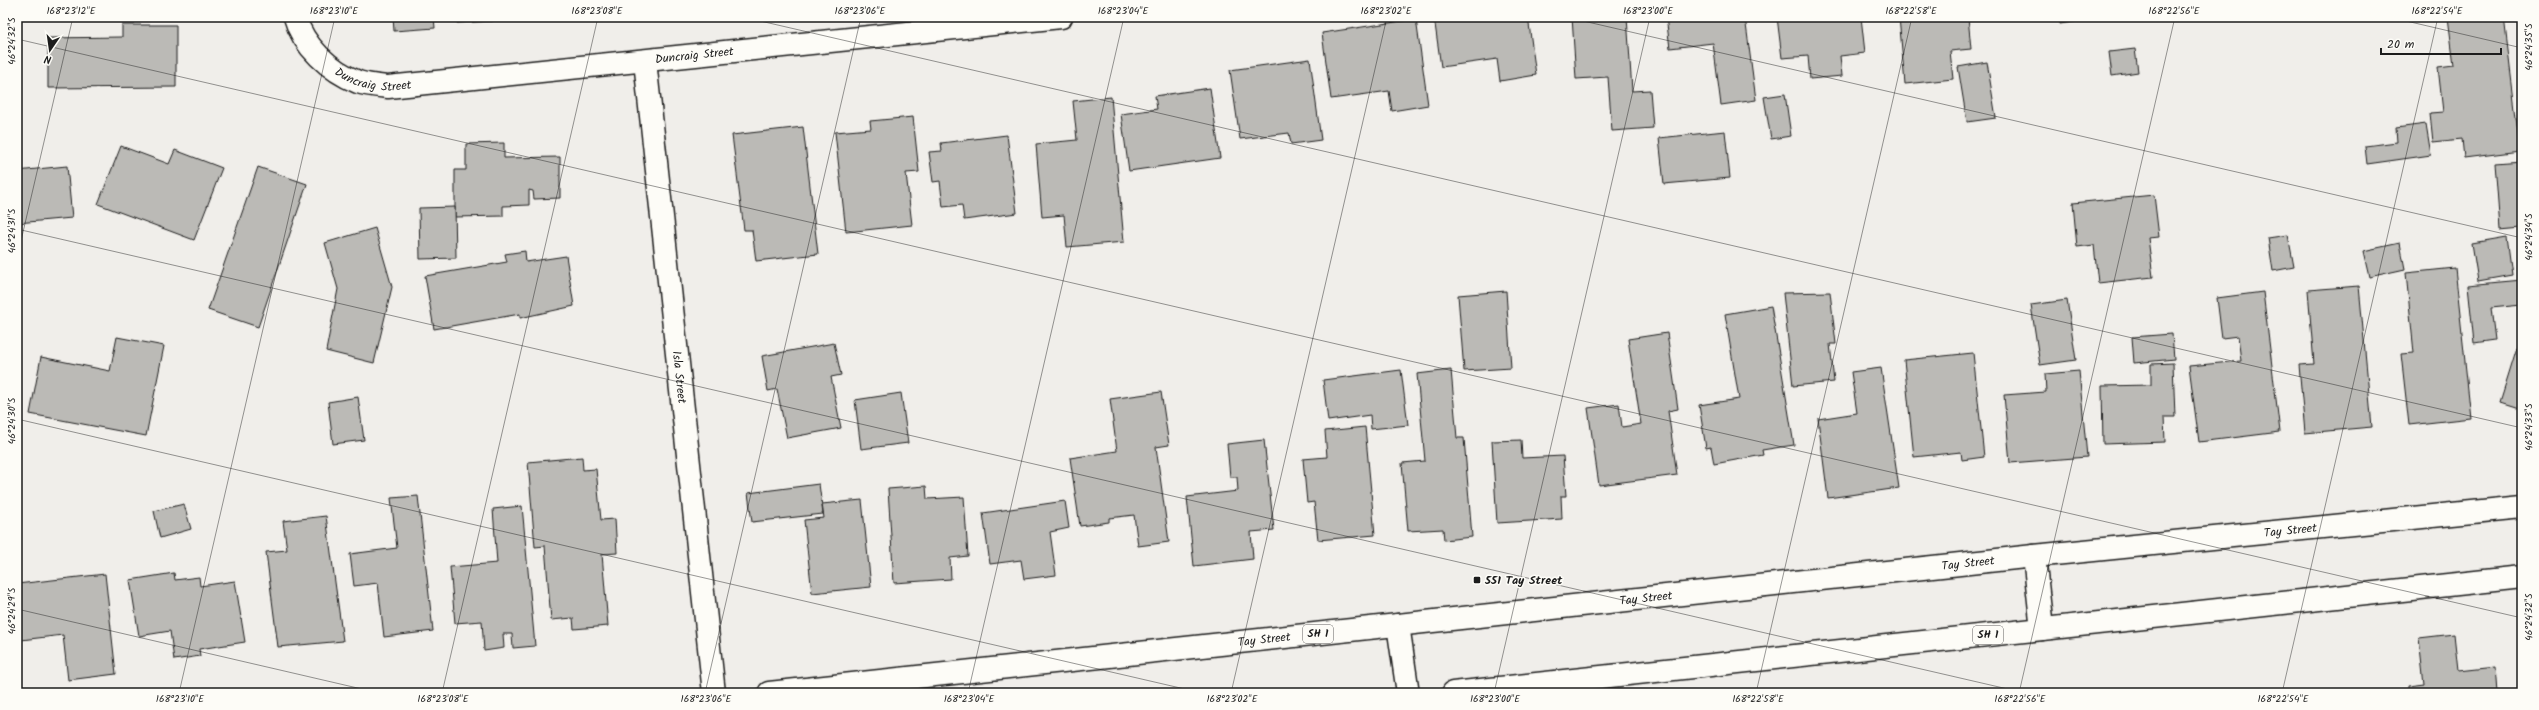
<svg xmlns="http://www.w3.org/2000/svg" width="2539" height="710" font-family="Kalam,sans-serif">
<style>
.building{fill:#bbbab6;stroke:#1c1c1c}
.lines{fill:none;stroke-linecap:round;stroke-linejoin:round}
.street-casing{stroke:#1c1c1c;stroke-width:25}
.highway-casing{stroke:#1c1c1c;stroke-width:25}
.street{stroke:#fdfcf7;stroke-width:22}
.highway{stroke:#fdfcf7;stroke-width:22}
.ticks{fill:none;stroke:#1c1c1c;stroke-width:1;stroke-opacity:0.45}
.poi-dot{fill:#1c1c1c;stroke:#fdfcf7;stroke-width:1.5}
.labels{text-anchor:middle;dominant-baseline:central;stroke-width:3;stroke-linejoin:round;paint-order:stroke}
.shield{fill:#fdfcf7;stroke:#605f5e;stroke-width:1}
.shield-label{font-size:11px;font-weight:bold;fill:#1c1c1c}
.street-label{font-size:12px;fill:#1c1c1c;stroke:#fdfcf7}
.poi-label{font-size:12px;font-weight:bold;fill:#1c1c1c;stroke:#fdfcf7;text-anchor:start}
.neatline{fill:none;stroke:#1c1c1c;stroke-width:1.5}
.ticks-label{font-size:10px;text-anchor:middle;fill:#1c1c1c}
</style>
<rect width="100%" height="100%" fill="#f0eeea"/>
<filter id="ink" filterUnits="userSpaceOnUse"><feTurbulence type="fractalNoise" baseFrequency=".025" numOctaves="2"/><feDisplacementMap in="SourceGraphic" scale="8" xChannelSelector="R" yChannelSelector="G"/><feConvolveMatrix kernelMatrix="1 2 1 2 8 2 1 2 1" color-interpolation-filters="sRGB"/></filter>
<g filter="url(#ink)">
<g class="building">
<path d="M393,17H434L435,28L394,31Z"/>
<path d="M456,17H492L493,21L457,23Z"/>
<path d="M1434,17H1528L1536,75L1500,81L1497,59L1441,67Z"/>
<path d="M1572,17H1627L1632,91L1650,90L1653,128L1612,131L1608,77L1576,79Z"/>
<path d="M1666,17H1745L1756,100L1721,105L1713,43L1670,48Z"/>
<path d="M1777,17H1861L1865,53L1840,56L1842,76L1810,79L1808,56L1782,58Z"/>
<path d="M1899,17H1968L1971,49L1950,51L1953,79L1905,84Z"/>
<path d="M2059,17H2103L2060,24Z"/>
<path d="M2448,17H2504L2520,151L2464,158L2462,139L2433,142L2430,113L2443,112L2438,67L2454,65Z"/>
<path d="M1416,19L1428,105L1392,111L1389,91L1331,99L1322,33Z"/>
<path d="M122,25H176V87L48,88V38L122,37Z"/>
<path d="M2135,49L2138,72L2112,76L2109,52Z"/>
<path d="M1310,59L1321,140L1291,144L1289,133L1240,139L1230,70Z"/>
<path d="M1987,62L1996,118L1967,122L1958,67Z"/>
<path d="M1210,88L1220,158L1129,171L1121,114L1157,109L1155,96Z"/>
<path d="M1785,94L1791,136L1771,139L1764,97Z"/>
<path d="M1111,97L1124,242L1067,247L1064,215L1042,217L1036,144L1077,140L1073,101Z"/>
<path d="M913,117L919,172L906,173L912,225L846,232L835,132L871,129L870,121Z"/>
<path d="M2426,124L2431,155L2367,164L2365,146L2397,142L2396,128Z"/>
<path d="M803,127L818,254L756,261L752,230H744L732,135Z"/>
<path d="M1725,131L1730,178L1664,184L1659,138Z"/>
<path d="M1007,135L1017,213L964,220L962,205L943,207L940,181L933,182L929,152L942,151L941,143Z"/>
<path d="M504,143V158L560,157V198L534,199L533,191L529,190V205L503,206V216L455,217V170H466V144Z"/>
<path d="M121,146L169,164L175,150L222,168L194,240L98,204Z"/>
<path d="M2522,161V228L2500,230L2495,163Z"/>
<path d="M67,166L72,218L17,223V171Z"/>
<path d="M258,167L307,184L258,327L208,310Z"/>
<path d="M2154,195L2159,237L2148,238L2153,277L2098,283L2094,245L2077,247L2073,203Z"/>
<path d="M455,207L456,258L420,259L419,208Z"/>
<path d="M375,228L392,287L374,363L326,351L338,289L325,243Z"/>
<path d="M2288,235L2294,267L2273,271L2268,238Z"/>
<path d="M2507,237L2512,275L2478,281L2472,243Z"/>
<path d="M2400,243L2405,269L2369,277L2363,251Z"/>
<path d="M525,251L526,262L566,256L574,306L520,318V314L434,329L425,276L507,262L505,254Z"/>
<path d="M2455,268L2471,418L2409,425L2401,354L2414,353L2406,273Z"/>
<path d="M2522,280V305L2491,308L2495,340L2474,343L2468,285Z"/>
<path d="M2359,286L2372,427L2305,433L2299,365L2314,364L2308,290Z"/>
<path d="M1506,291L1511,368L1464,371L1458,295Z"/>
<path d="M1830,292L1836,344H1830L1834,382L1793,386L1783,293Z"/>
<path d="M2263,292L2280,432L2199,442L2189,366L2241,361L2238,336L2222,338L2217,298Z"/>
<path d="M2067,300L2076,360L2040,365L2031,305Z"/>
<path d="M1771,306L1794,445L1762,450L1763,455L1714,464L1711,447L1706,448L1699,405L1739,399L1725,314Z"/>
<path d="M1667,333L1678,409L1668,411L1677,475L1599,485L1588,408L1619,404L1622,427L1641,424L1628,339Z"/>
<path d="M2172,334L2174,359L2134,363L2132,337Z"/>
<path d="M117,337L164,346L146,436L30,414L41,357L110,371Z"/>
<path d="M834,343L841,375L831,377L841,428L787,438L777,389L768,391L762,356Z"/>
<path d="M2518,344L2522,346V409L2500,402Z"/>
<path d="M1973,353L1984,457L1962,460L1961,452L1914,457L1904,360Z"/>
<path d="M2173,363L2175,417H2164L2165,442L2103,444L2102,386L2151,385V364Z"/>
<path d="M1881,368L1899,488L1828,498L1818,419L1857,413L1851,372Z"/>
<path d="M1401,370L1408,425L1371,429L1370,415L1328,421L1323,380Z"/>
<path d="M1451,370L1457,438H1464L1472,537L1444,540L1443,529L1408,531L1402,463L1425,461L1417,374Z"/>
<path d="M2079,371L2087,457L2010,463L2004,395L2046,392L2045,374Z"/>
<path d="M1161,392L1169,445L1156,447L1169,542L1138,546L1134,515L1109,518V522L1080,526L1070,458L1117,451L1110,399Z"/>
<path d="M901,393L908,443L861,449L855,400Z"/>
<path d="M358,397L364,440L333,444L328,402Z"/>
<path d="M1365,427L1375,535L1318,540L1314,502L1307,503L1303,459L1327,457L1325,431Z"/>
<path d="M1264,440L1274,530L1251,532L1253,559L1194,566L1187,497L1238,491L1237,477H1230L1227,444Z"/>
<path d="M1521,440L1522,458L1563,456L1566,496H1561L1562,519L1497,523L1492,441Z"/>
<path d="M582,457L583,470L596,469L601,520L615,519L617,553L602,554L608,626L574,629L573,618L551,620L545,546L535,547L528,462Z"/>
<path d="M819,484L823,514L752,522L748,493Z"/>
<path d="M926,486L927,499L964,497L968,556L950,558L951,579L894,583L888,489Z"/>
<path d="M418,496L433,631L384,637L378,583L354,586L350,554L397,548L391,498Z"/>
<path d="M862,500L871,587L812,593L804,520L824,518L822,504Z"/>
<path d="M1065,501L1069,528L1050,532L1056,575L1024,579L1021,560L990,564L983,513Z"/>
<path d="M184,504L191,529L160,538L154,511Z"/>
<path d="M522,506L535,646L513,648L512,634H503L504,648L484,651L482,621L455,623L450,567L497,563L493,509Z"/>
<path d="M326,516L343,641L278,647L266,552L287,550L283,521Z"/>
<path d="M174,573L175,580L199,577L200,586L235,581L245,642L199,649L200,656L174,660L170,631L139,636L130,580Z"/>
<path d="M105,574L116,674L68,680L63,635L21,640L17,584Z"/>
<path d="M2454,634L2458,671L2495,667L2497,693H2408V686L2424,684L2419,638Z"/>
</g>
<g class="lines">
<defs>
<g id="street">
<path id="s1" d="M295,17C303,46 330,71 358,82C367,85 379,86 388,87L1061,17"/>
<path id="s2" d="M645,61L714,693"/>
</g>
<g id="highway">
<path d="M2034,556L2042,629"/>
<path d="M1398,625L1408,693"/>
<path id="s3" d="M769,693L2034,556L2522,507"/>
<path d="M1453,693L2522,577"/>
</g>
</defs>
<use href="#street" class="street-casing"/>
<use href="#highway" class="highway-casing"/>
<use href="#street" class="street"/>
<use href="#highway" class="highway"/>
</g>
</g>
<path class="ticks" d="M743,17L2522,428M1566,17L2522,238M2389,17L2522,48M17,39L2522,618M17,229L2025,693M17,258L73,17M17,419L1202,693M17,609L379,693M179,693L335,17M442,693L598,17M705,693L861,17M968,693L1124,17M1231,693L1387,17M1494,693L1650,17M1756,693L1912,17M2019,693L2175,17M2282,693L2438,17"/>
<rect class="poi-dot" x="1473" y="576" width="8" height="8" rx="2"/>
<g class="labels">
<g class="shield">
<rect x="1303" y="625" width="30" height="18" rx="3"/>
<rect x="1973" y="626" width="30" height="18" rx="3"/>
</g>
<g class="shield-label">
<text x="1318" y="634">SH 1</text>
<text x="1988" y="635">SH 1</text>
</g>
<g class="street-label">
<text stroke="none"><textPath href="#s1" startOffset="432">Duncraig Street</textPath></text>
<text stroke="none"><textPath href="#s1" startOffset="108">Duncraig Street</textPath></text>
<text stroke="none"><textPath href="#s2" startOffset="318">Isla Street</textPath></text>
<text stroke="none"><textPath href="#s3" startOffset="1530">Tay Street</textPath></text>
<text stroke="none"><textPath href="#s3" startOffset="1206">Tay Street</textPath></text>
<text stroke="none"><textPath href="#s3" startOffset="882">Tay Street</textPath></text>
<text stroke="none"><textPath href="#s3" startOffset="498">Tay Street</textPath></text>
</g>
<g class="poi-label">
<text x="1485" y="580">551 Tay Street</text>
</g>
</g>
<rect width="2539" height="710" fill="none" stroke="#fdfcf7" stroke-width="44"/>
<g transform="translate(50 50) rotate(193)" stroke="#fdfcf7" stroke-width="3" paint-order="stroke">
<path d="M0-3L7 15L0 10L-7 15Z" fill="#1c1c1c"/>
<text y="-6" font-size="11" font-weight="bold" text-anchor="middle" fill="#1c1c1c">N</text>
</g>
<path d="M2381 48v6h120v-6" fill="none" stroke="#1c1c1c" stroke-width="2"/>
<text x="2387" y="48" font-size="12" fill="#1c1c1c" stroke="#fdfcf7" stroke-width="3" paint-order="stroke">20 m</text>
<rect x="22" y="22" width="2495" height="666" class="neatline"/>
<g class="ticks-label">
<text x="71" y="14">168°23'12"E</text>
<text x="334" y="14">168°23'10"E</text>
<text x="597" y="14">168°23'08"E</text>
<text x="860" y="14">168°23'06"E</text>
<text x="1123" y="14">168°23'04"E</text>
<text x="1386" y="14">168°23'02"E</text>
<text x="1648" y="14">168°23'00"E</text>
<text x="1911" y="14">168°22'58"E</text>
<text x="2174" y="14">168°22'56"E</text>
<text x="2437" y="14">168°22'54"E</text>
<text transform="translate(11 41) rotate(-90)" y="4">46°24'32"S</text>
<text transform="translate(2528 47) rotate(-90)" y="4">46°24'35"S</text>
<text transform="translate(11 231) rotate(-90)" y="4">46°24'31"S</text>
<text transform="translate(2528 237) rotate(-90)" y="4">46°24'34"S</text>
<text transform="translate(11 421) rotate(-90)" y="4">46°24'30"S</text>
<text transform="translate(2528 427) rotate(-90)" y="4">46°24'33"S</text>
<text transform="translate(11 611) rotate(-90)" y="4">46°24'29"S</text>
<text transform="translate(2528 617) rotate(-90)" y="4">46°24'32"S</text>
<text x="180" y="702">168°23'10"E</text>
<text x="443" y="702">168°23'08"E</text>
<text x="706" y="702">168°23'06"E</text>
<text x="969" y="702">168°23'04"E</text>
<text x="1232" y="702">168°23'02"E</text>
<text x="1495" y="702">168°23'00"E</text>
<text x="1758" y="702">168°22'58"E</text>
<text x="2020" y="702">168°22'56"E</text>
<text x="2283" y="702">168°22'54"E</text>
</g>
</svg>
